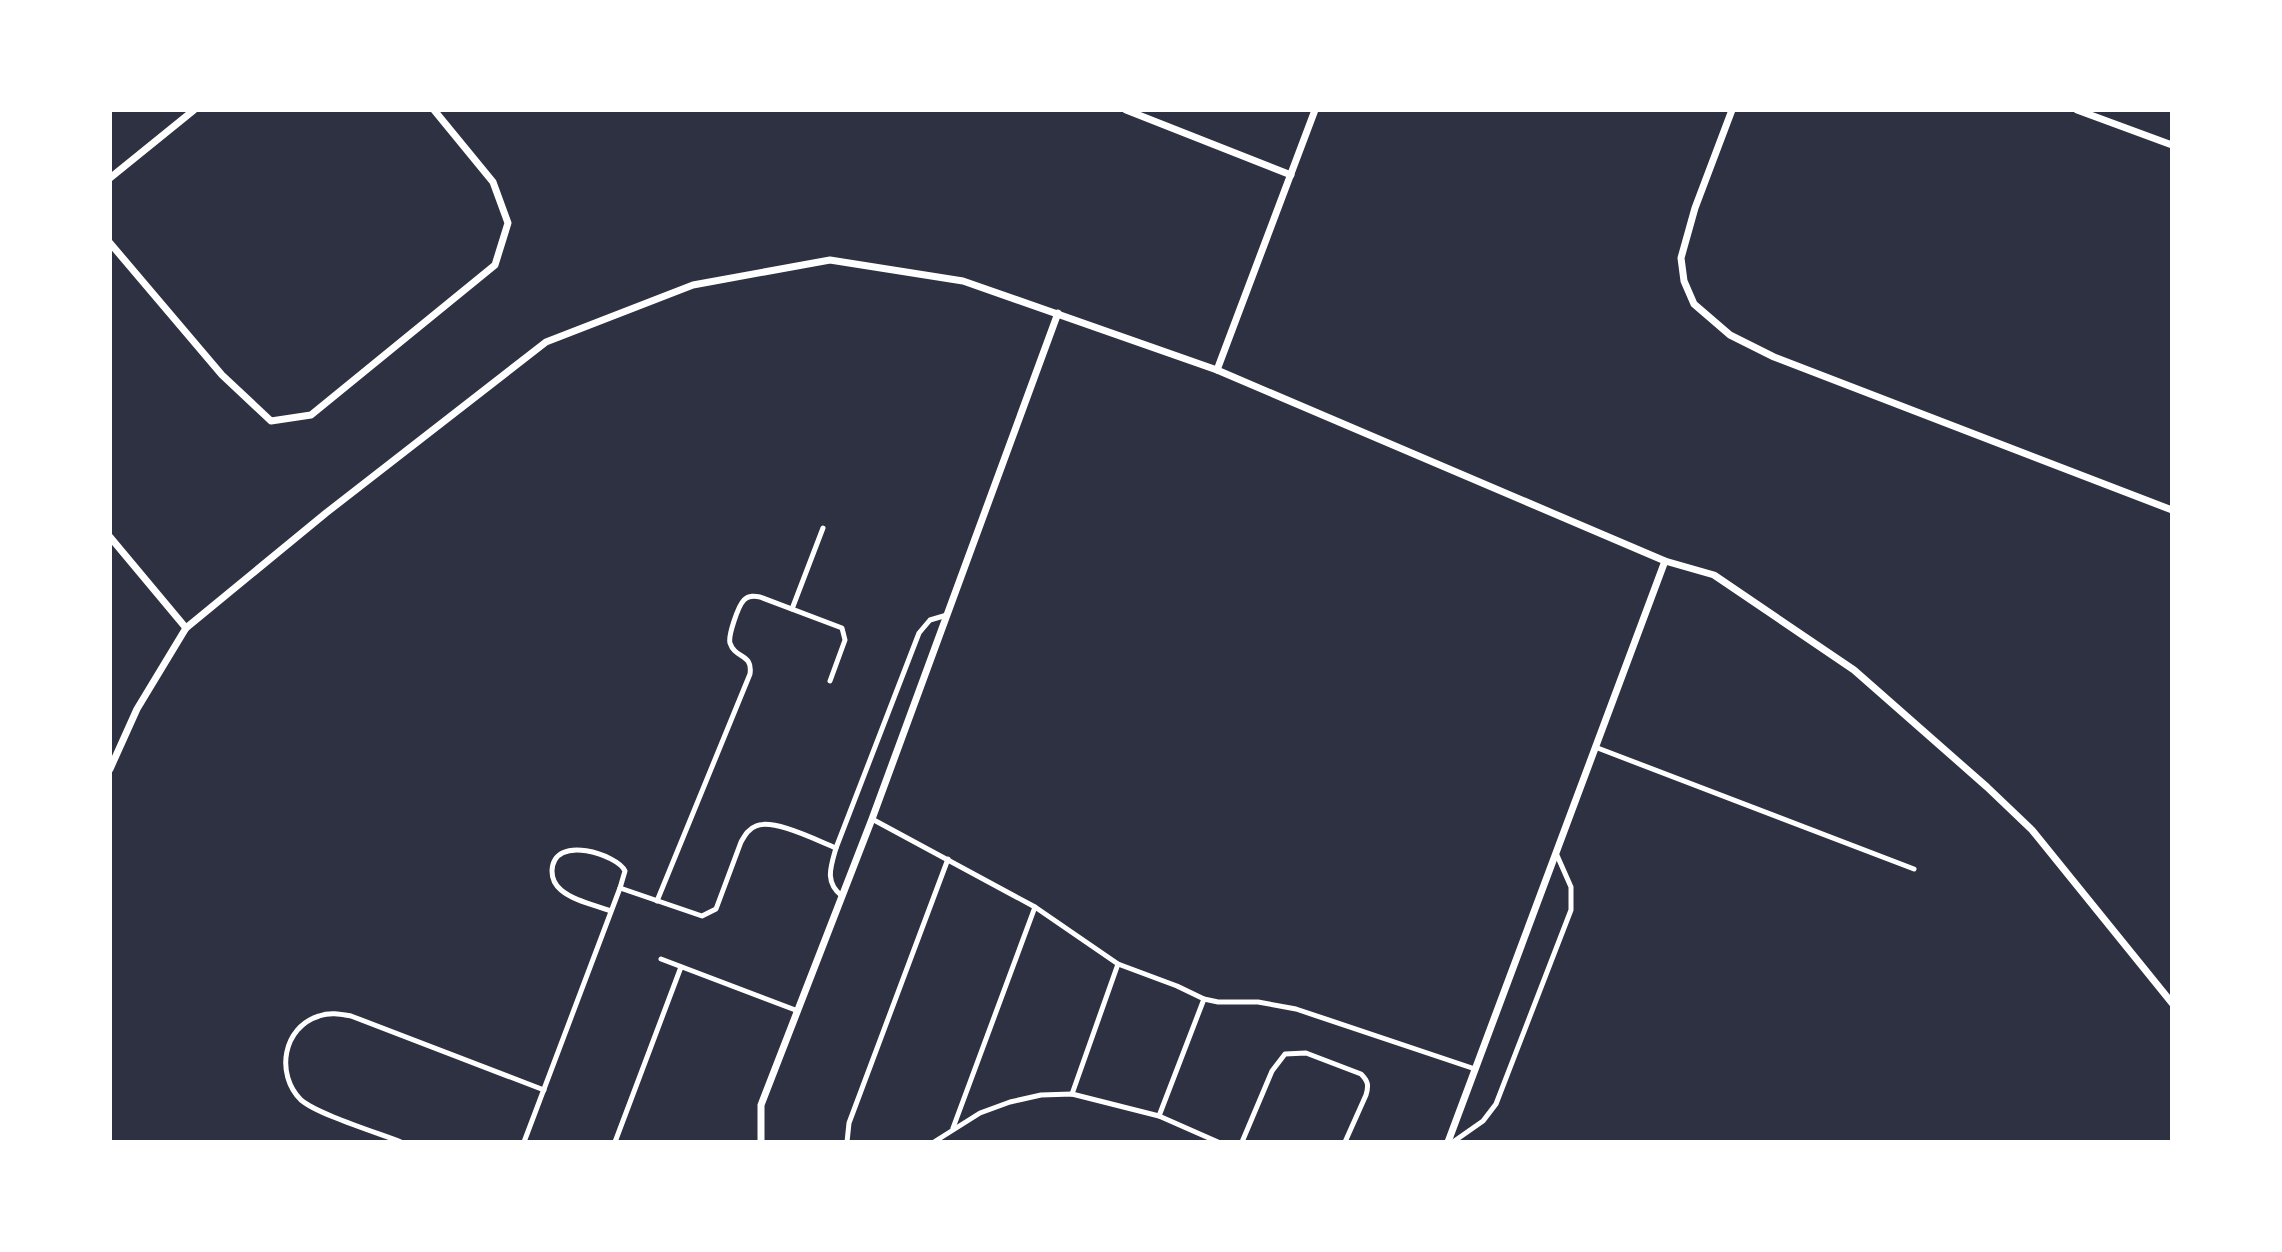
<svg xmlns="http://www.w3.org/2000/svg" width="2282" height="1252" font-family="'Times New Roman',serif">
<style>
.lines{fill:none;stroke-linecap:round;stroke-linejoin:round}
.service{stroke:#fff;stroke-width:5}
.minor{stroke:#fff;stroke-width:7}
</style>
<rect width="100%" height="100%" fill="#2d3142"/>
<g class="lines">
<g class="service">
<path d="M792,609L823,528"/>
<path d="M1595,747L1914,869"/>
<path d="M872,819L1035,907L1118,964L1177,986L1204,999L1218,1002H1258L1296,1009L1475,1069"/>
<path d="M620,888L702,916L716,909L741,842C745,835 748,829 756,826C773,818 818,841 836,848"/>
<path d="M842,896C824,882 831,866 836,848L919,633L930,620L947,615"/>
<path d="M657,901L750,674C753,653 735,659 730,643C728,636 738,606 744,600C749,595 755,596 760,597L842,628L845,640L830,681"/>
<path d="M661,959L798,1011"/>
<path d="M1072,1094L1118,964"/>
<path d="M1159,1116L1204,999"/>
<path d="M953,1128L1035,907"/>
<path d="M401,1142C378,1133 317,1114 301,1100C275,1074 283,1027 319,1016C330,1012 340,1014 351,1016L544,1090"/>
<path d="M524,1142L620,888L625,871C618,855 553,833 552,871C552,879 555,885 561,890C574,901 595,905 611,911"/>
<path d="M615,1142L681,967"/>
<path d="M847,1142L849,1123L948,859"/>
<path d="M934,1142L980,1113L1010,1102L1041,1095L1072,1094L1159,1116L1218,1142"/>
<path d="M1242,1142L1272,1071L1285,1054L1306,1053L1361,1074C1368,1081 1369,1085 1366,1095L1345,1142"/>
<path d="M1453,1142L1483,1121L1496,1104L1571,910V887L1556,853"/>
</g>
<g class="minor">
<path d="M1126,110L1291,175"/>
<path d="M1732,110L1695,208L1681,258L1684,281L1694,304L1730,335L1774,357L2172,510"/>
<path d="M2077,110L2172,145"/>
<path d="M110,178L194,110"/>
<path d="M110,243L222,375L271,421L311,415L495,265L508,223L493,182L434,110"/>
<path d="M1217,370L1315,110"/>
<path d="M110,537L186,628"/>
<path d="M110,769L137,709L186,628L326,513L546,342L693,285L830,260L963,281L1217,370L1665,561L1714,575L1854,670L1987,787L2032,830L2172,1003"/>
<path d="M761,1142V1105L872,819L1058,313"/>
<path d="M1448,1142L1665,561"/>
</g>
</g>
<rect width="2282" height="1252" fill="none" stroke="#ffffff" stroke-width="224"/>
</svg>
